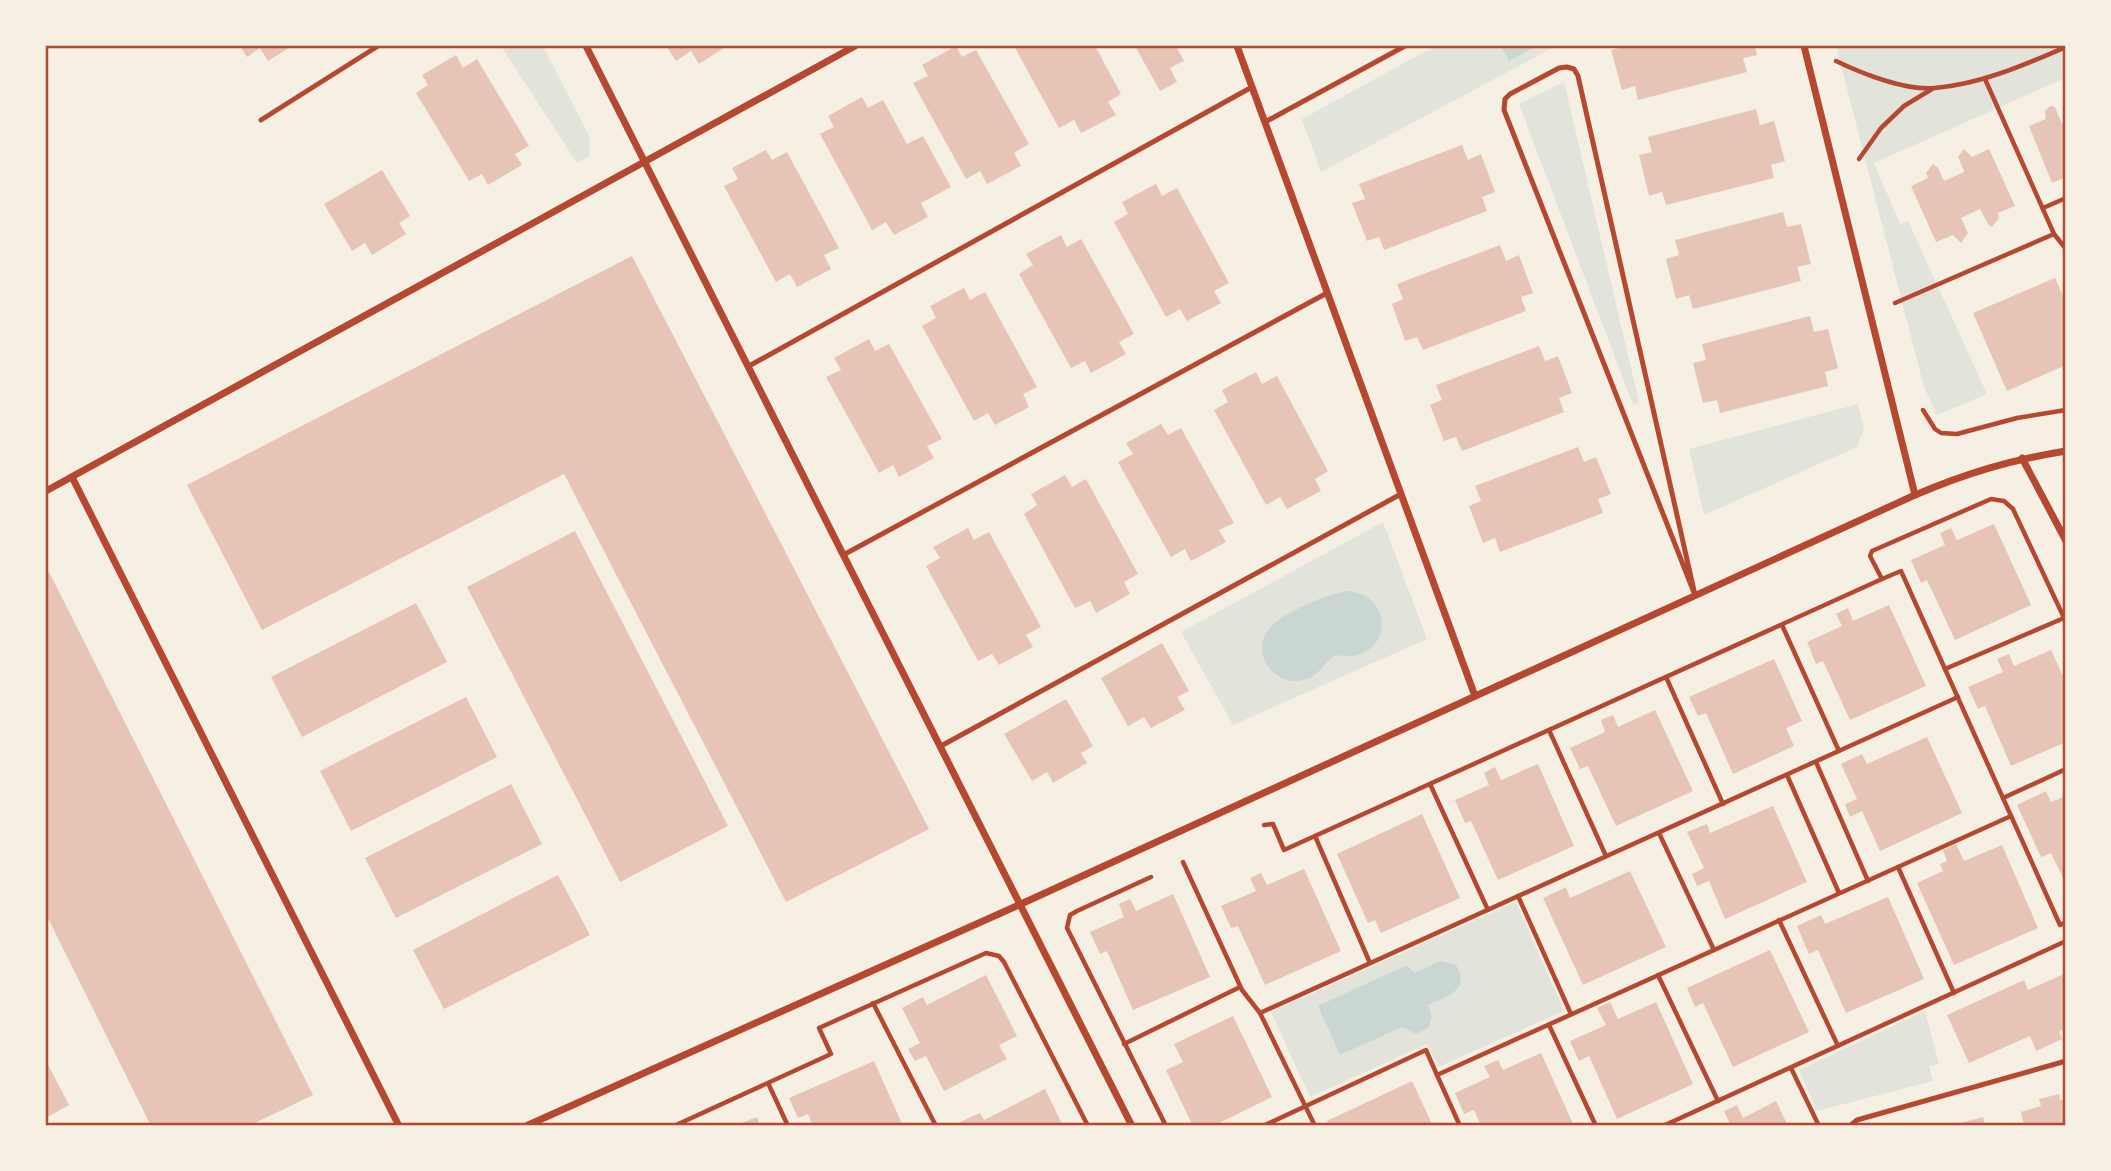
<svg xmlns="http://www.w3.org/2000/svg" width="2111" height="1171" font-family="'Noto Sans',sans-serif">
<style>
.green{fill:#e2e4dc}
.water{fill:#c9d6d2}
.building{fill:#e6c5b7}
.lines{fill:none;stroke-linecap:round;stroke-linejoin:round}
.path{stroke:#b5482f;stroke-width:4.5}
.service{stroke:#b5482f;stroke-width:5}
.minor{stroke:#b5482f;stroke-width:7}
.neatline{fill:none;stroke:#b5482f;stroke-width:2.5}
</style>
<rect width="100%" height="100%" fill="#f6efe4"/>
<g class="green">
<path d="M501,46H543L590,138L589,157L577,163Z"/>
<path d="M1435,46H1556L1321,172L1302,119Z"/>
<path d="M1836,46H2065V78L1874,163L1900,224L1908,221L1987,394L1937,415L1924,387Z"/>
<path d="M1564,82L1639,402L1633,405L1519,104Z"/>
<path d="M1858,404L1864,429L1857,447L1704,515L1689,449Z"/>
<path d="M1383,522L1427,639L1233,725L1181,632Z"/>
<path d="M1516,902L1564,1011L1438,1067L1427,1044L1310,1097L1271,1012Z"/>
<path d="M1925,1011L1939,1064L1929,1066L1933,1081L1817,1111L1799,1070Z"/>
</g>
<g class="water">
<path d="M1501,46H1500H1537L1509,61Z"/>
<path d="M1346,591C1386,591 1396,643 1358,655C1350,657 1342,656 1335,655C1325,663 1319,675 1306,679C1280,689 1253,660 1265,635C1274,615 1325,595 1346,591Z"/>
<path d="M1440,961L1456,965C1471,990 1447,997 1428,1005L1432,1017L1428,1028L1416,1034L1402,1027L1340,1055L1318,1006L1407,965L1414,973Z"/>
</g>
<g class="building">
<path d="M240,46H292L268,61L260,48L247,57Z"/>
<path d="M666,46H727L699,64L691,51L676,61Z"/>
<path d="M956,46L962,57L976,50L1029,144L1014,153L1021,166L987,184L980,171L966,179L913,83L928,76L922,65Z"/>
<path d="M1014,46H1095L1121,94L1108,102L1116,115L1081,133L1074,120L1059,128Z"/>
<path d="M1135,46H1176L1184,61L1170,68L1177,82L1160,91Z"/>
<path d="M1625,47L1755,46L1757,55L1743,58L1747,72L1638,100L1635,86L1622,90L1611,50Z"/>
<path d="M456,55L463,68L477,59L529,146L515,154L522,165L488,185L482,174L469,181L416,93L428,85L422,75Z"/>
<path d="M862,97L868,108L883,100L907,144L923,136L951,187L921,203L928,217L894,235L886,222L872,230L820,134L834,127L828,116Z"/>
<path d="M2050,106L2055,107L2062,124L2066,122V177L2052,183L2029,126L2046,119L2045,111Z"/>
<path d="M1756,109L1760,125L1774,121L1785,161L1771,165L1774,178L1666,205L1662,192L1649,196L1639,155L1652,152L1648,137Z"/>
<path d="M1462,145L1468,160L1481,154L1495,192L1482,197L1487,211L1384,250L1379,237L1367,241L1352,203L1365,199L1359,184Z"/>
<path d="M1964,149L1972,157L1989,149L2015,206L1998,213L1999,218L1992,227L1988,224L1980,209L1961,218L1968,233L1961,243L1953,235L1936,242L1911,186L1928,178L1926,173L1933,164L1938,168L1944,181L1962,173L1964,171L1958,157Z"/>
<path d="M766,150L772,160L787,152L839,248L824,255L831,269L797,287L790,274L776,282L724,186L738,179L732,168Z"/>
<path d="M382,170L410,216L399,223L406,234L372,255L365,243L352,251L324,204Z"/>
<path d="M1156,184L1162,196L1177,188L1229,283L1214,291L1221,303L1187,321L1180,309L1166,317L1114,222L1128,214L1122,202Z"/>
<path d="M1783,212L1787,227L1801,224L1811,264L1797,267L1801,281L1693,309L1689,295L1676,299L1666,259L1679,255L1675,240Z"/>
<path d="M1061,235L1067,247L1081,239L1134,334L1119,342L1126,354L1091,373L1085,361L1071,368L1019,274L1033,265L1026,254Z"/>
<path d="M1500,245L1506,261L1519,255L1533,293L1521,297L1526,311L1423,350L1417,337L1405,341L1392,304L1403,299L1397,284Z"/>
<path d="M632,256L929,829L786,902L564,474L262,630L187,485Z"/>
<path d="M2055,278L2066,303V347L2063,348L2066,365L2007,391L1973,313Z"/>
<path d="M964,288L970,300L985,292L1037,387L1023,394L1029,407L995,425L988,413L974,421L922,326L936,318L930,306Z"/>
<path d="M1810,316L1814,332L1828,329L1838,368L1825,372L1828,386L1720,413L1717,400L1703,403L1693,363L1706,360L1702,344Z"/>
<path d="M869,339L875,351L889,344L942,439L927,446L934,458L899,477L893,465L879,473L826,377L841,370L834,358Z"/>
<path d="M1539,346L1545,361L1558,356L1572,393L1559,398L1564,412L1462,451L1456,437L1444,441L1430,405L1442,400L1436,385Z"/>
<path d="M1256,372L1262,384L1277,376L1328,471L1315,479L1321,491L1287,509L1280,497L1266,505L1214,410L1228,402L1222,390Z"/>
<path d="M1161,424L1168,435L1181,428L1234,523L1219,530L1226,542L1191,561L1185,549L1171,557L1118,462L1133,454L1126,443Z"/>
<path d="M1578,447L1584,462L1596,457L1611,494L1598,499L1603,513L1500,552L1495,538L1483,543L1469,506L1481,501L1475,486Z"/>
<path d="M1065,475L1072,487L1086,479L1138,574L1124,582L1130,594L1096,613L1090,601L1075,608L1024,514L1037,505L1031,494Z"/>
<path d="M1994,524L2031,605L1955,640L1927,580L1921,583L1911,560L1945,545L1940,533L1951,528L1957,540Z"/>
<path d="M968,528L974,540L989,532L1041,627L1026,635L1033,647L999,665L992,654L978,661L926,566L940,558L933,547Z"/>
<path d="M575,531L728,826L620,882L467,587Z"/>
<path d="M49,572L313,1095L249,1126H151L46,914V574Z"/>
<path d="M416,603L447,662L302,737L271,677Z"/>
<path d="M1889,605L1926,686L1850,720L1823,661L1816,664L1807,642L1842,626L1836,614L1848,608L1853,621Z"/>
<path d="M1162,643L1189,691L1177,697L1185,710L1151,728L1144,717L1128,726L1101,678Z"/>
<path d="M2051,650L2066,683V742L2011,766L1985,706L1978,709L1968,687L2003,672L1997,659L2009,654L2014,666Z"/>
<path d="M1774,659L1802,721L1786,728L1794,746L1733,774L1706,713L1698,716L1689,697Z"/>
<path d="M466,697L497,757L351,831L320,771Z"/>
<path d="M1066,699L1093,746L1081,753L1087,763L1053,783L1047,772L1032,781L1004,734Z"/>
<path d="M1655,710L1693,791L1616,826L1588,766L1580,769L1570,748L1605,732L1601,720L1613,715L1618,727Z"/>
<path d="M1927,737L1962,813L1880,851L1862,811L1850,817L1845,804L1857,799L1841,764L1862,754L1867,764Z"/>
<path d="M1538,764L1574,846L1498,880L1471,821L1465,823L1455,800L1489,785L1484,773L1495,767L1501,780Z"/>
<path d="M511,784L542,844L396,918L365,858Z"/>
<path d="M2046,791L2051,802L2066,796V884L2051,853L2041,857L2017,805Z"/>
<path d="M1773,806L1807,882L1725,919L1709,881L1697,886L1692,874L1704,868L1687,832L1707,824L1710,833Z"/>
<path d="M1422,814L1460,898L1381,933L1375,920L1368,923L1337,854Z"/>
<path d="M1956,844L1964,861L2002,845L2038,928L1954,965L1917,883L1943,871L1940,864L1947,861L1943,850Z"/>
<path d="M1304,869L1341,951L1265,985L1238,926L1231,928L1221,906L1256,891L1250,878L1261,873L1267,885Z"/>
<path d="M1630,871L1666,947L1583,985L1543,898L1566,887L1570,898Z"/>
<path d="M558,875L590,935L444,1009L413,950Z"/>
<path d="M1173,894L1210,977L1133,1010L1107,951L1100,954L1090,932L1124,917L1119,904L1130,899L1136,911Z"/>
<path d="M1888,897L1924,979L1846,1013L1818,950L1809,954L1797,926L1821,915L1825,924Z"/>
<path d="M1770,950L1809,1032L1733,1067L1703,1003L1695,1007L1687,988Z"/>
<path d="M2066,973V1028L2059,1032L2062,1039L2036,1051L2030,1036L1969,1063L1947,1015L2024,980L2028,990Z"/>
<path d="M986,975L1017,1036L999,1045L1007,1059L944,1091L926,1056L915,1061L908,1049L920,1043L902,1008L923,997L927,1005Z"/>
<path d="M1610,1002L1618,1019L1656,1002L1693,1084L1617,1119L1589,1056L1579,1061L1570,1041L1606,1025L1597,1008Z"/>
<path d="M1233,1016L1272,1097L1213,1126H1193L1166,1070L1183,1062L1174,1044Z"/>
<path d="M1541,1053L1574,1126H1481L1474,1110L1464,1114L1455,1093L1490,1077L1484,1066L1498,1060L1503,1070Z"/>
<path d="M46,1061L69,1105L46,1118Z"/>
<path d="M874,1061L903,1126H813L808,1114L798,1118L789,1098Z"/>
<path d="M1412,1081L1433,1126H1329L1327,1121Z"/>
<path d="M1045,1089L1063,1126H961L960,1122L980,1113L984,1120Z"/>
<path d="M2059,1094L2060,1100L2066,1099V1126H2024L2021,1112L2041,1106L2039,1099Z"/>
<path d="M1776,1101L1788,1126H1731L1724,1111L1737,1105L1743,1118Z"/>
<path d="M757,1117L760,1126H736V1125Z"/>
<path d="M1983,1117L1985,1126H1953V1125Z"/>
</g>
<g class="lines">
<g class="path">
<path d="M1836,61C1863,74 1906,91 1935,88C1981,84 2024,65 2066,47"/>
<path d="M1859,159L1881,128L1904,106L1932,89"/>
<path d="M2043,208L2066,198"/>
<path d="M2054,234L2066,249"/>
<path d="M1895,303L2054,234L1985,79"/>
<path d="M1923,410L1935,429L1941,433L1957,434L2017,418L2066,410"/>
<path d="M1882,579L1901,571L2060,925L2066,922"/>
<path d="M1782,625L1839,751"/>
<path d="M1945,669L2064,618"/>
<path d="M1666,677L1723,804"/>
<path d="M1549,730L1606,856"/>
<path d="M1816,762L1868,881"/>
<path d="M1787,775L1839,893"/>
<path d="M1430,784L1488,910"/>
<path d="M2003,798L2066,769"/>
<path d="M1264,825L1273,824L1284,850L1882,579L1870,556L1872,551L1991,499L2004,501L2013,509L2066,622"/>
<path d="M1659,833L1714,950"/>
<path d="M1315,836L1370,963"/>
<path d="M1183,862L1242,990L1260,1013L1315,1126"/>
<path d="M1898,867L1954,993"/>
<path d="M1151,877L1077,911L1070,915L1067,928L1166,1126"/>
<path d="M1518,896L1571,1014"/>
<path d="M1779,920L1838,1046"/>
<path d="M1658,975L1718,1101"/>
<path d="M873,1003L936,1126"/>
<path d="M1260,1013L1958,697"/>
<path d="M1549,1025L1596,1126"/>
<path d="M1124,1044L1240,987"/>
<path d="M1791,1068L1819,1126"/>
<path d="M768,1083L788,1126"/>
<path d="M674,1126L831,1054L819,1028L986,953L999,956L1004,962L1088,1126"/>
<path d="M1263,1126L1426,1050L1437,1075"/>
<path d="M1460,1126L1437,1075L2011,816"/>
<path d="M1663,1126L2066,941"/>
</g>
<g class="service">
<path d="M1567,67L1574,69L1578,76L1695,595L1504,110L1505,99L1510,94L1559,68Z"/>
<path d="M261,120L378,46"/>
<path d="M1265,122L1405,46"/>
<path d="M749,366L1252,87"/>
<path d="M845,554L1327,293"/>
<path d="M941,746L1401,494"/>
<path d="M1850,1126L1857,1120L2066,1061"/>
</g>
<g class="minor">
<path d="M586,46L1132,1126"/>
<path d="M1237,46L1475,696"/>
<path d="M1804,46L1915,495"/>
<path d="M2022,458L2066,541"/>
<path d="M72,477L399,1126"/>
<path d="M46,491L855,46"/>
<path d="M526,1126L1021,904L1915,495C1967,473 2010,460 2066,451"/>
</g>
</g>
<rect width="2111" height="1171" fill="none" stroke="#f6efe4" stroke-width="94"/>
<rect x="47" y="47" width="2017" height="1077" class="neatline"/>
</svg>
